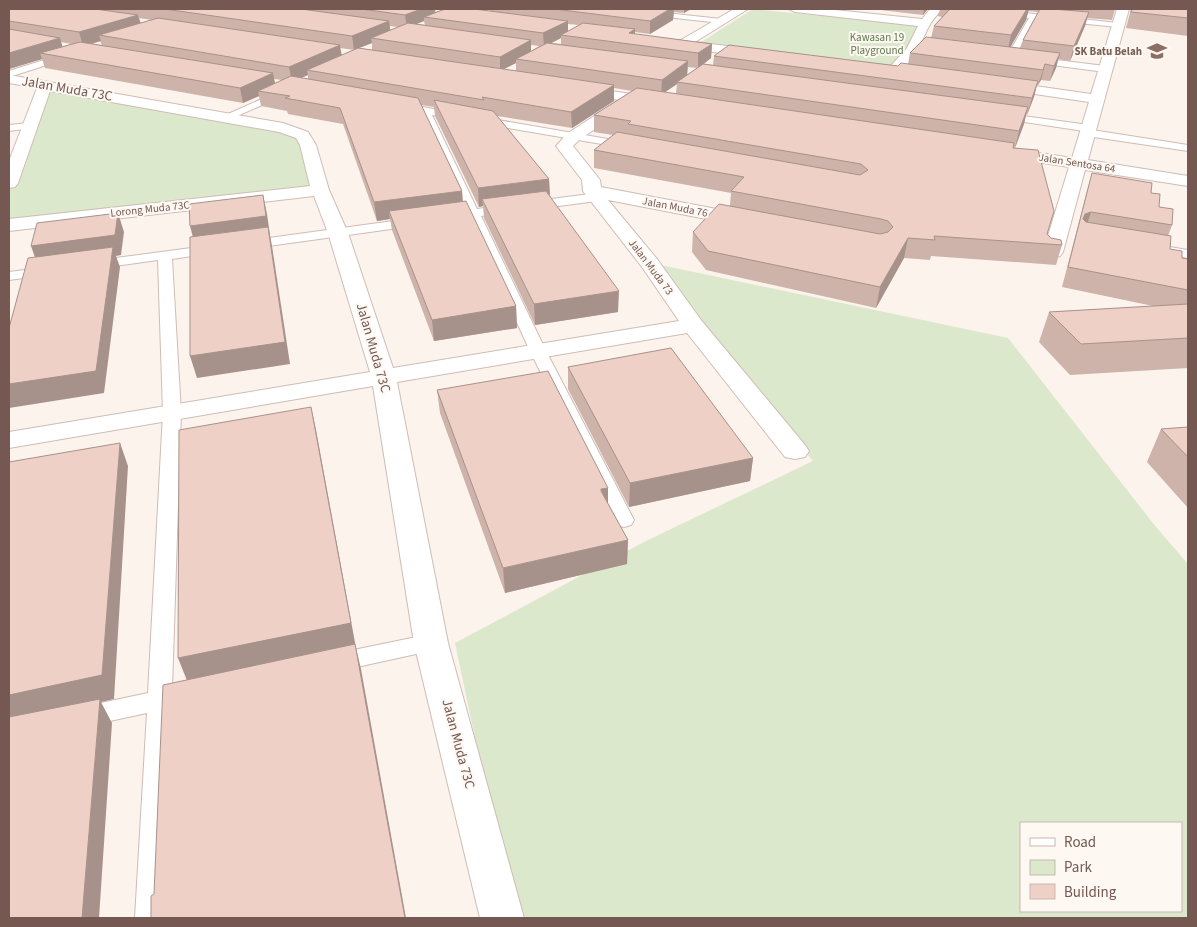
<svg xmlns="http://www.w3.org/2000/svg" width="1197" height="927" font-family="'Source Sans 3',sans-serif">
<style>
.green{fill:#dbe8cb;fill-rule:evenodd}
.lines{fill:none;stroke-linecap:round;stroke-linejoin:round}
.lane-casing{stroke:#cfbcb5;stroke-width:2}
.street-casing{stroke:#cfbcb5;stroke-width:2}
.lane{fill:#fff;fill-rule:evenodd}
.street{fill:#fff;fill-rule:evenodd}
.wall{fill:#cdb3aa;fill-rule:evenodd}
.shaded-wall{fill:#a7928b}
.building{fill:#eed0c6;stroke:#a7928b}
.labels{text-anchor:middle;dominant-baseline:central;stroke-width:4;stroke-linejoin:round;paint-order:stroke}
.far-park-label{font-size:11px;fill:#5e794a;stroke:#fef8f3}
.far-education-label{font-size:11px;font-weight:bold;fill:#785e54;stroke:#fef8f3;text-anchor:end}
.far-street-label{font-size:11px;fill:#755851;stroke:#fef8f3}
.street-label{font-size:14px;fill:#755851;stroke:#fef8f3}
</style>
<rect width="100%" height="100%" fill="#fbf3ec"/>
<g class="green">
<path d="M753,9L925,26L893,67L698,44Z"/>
<path d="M45,85L302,135L320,190L9,225V183Z"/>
<path d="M651,263L1008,338L1156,527L1188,564V918H513L455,643L646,541L813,461ZM1021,823H1181V911H1021Z"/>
</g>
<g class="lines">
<defs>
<g id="lane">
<path d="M607,9H630L721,19L725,21L721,23L611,11Z"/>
<path d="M964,9H988L1118,23L1122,25L1118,27L1036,19L1014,58L1010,61L1006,58L1029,18L968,11Z"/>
<path d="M69,52L72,53V57L9,77V71Z"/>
<path d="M1032,57L1105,66L1110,69L1105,72L1029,62L1028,60Z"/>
<path d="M284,89L289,92L287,94L228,120L224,121L219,118Z"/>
<path d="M399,103L631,143L637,146L631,149L432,115L477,209L597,193L603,197L597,201L481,216L546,351L634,520L631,525L624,527L617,525L614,520L530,351L469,218L447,221L441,217L442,214L466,211L421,113L395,108V104Z"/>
<path d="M1001,113L1089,125L1094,128L1092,130L1188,145V151L1087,136L1082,133L1084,131L997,118L996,116Z"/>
<path d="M29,123L33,124L34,126L33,128L9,131V125Z"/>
<path d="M415,218L420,219L421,222L420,225L247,249L240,245L247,241Z"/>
<path d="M214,245L221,249L219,252L172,259L181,413L172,689L179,691L182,698L179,705L172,707L165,918H135L147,713L82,727L73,724L70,717L73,710L82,707L148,693L163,413L158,260L93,269L86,265L93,261Z"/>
<path d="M1157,245L1188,250V258L1152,252L1150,249L1152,246Z"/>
<path d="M48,267L53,268L55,271L53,274L9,280V272Z"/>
<path d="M431,634L439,637L443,643L439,649L334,672L326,669L322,663L326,657L334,654Z"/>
</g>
<g id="street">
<path d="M734,9H748L695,42L759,50L764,51L765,54L764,57L759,58L675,47L669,43L671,40H681Z"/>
<path d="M789,9H825L922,19L930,9L941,10C938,14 934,18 931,23C922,37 913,69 894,74L887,70L907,48L918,26L795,12Z"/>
<path d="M1117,9H1129L1088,160L1188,176V186L1085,170L1063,252L1060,256L1053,258L1046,256L1043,252L1069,167L1004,157L998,155L996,152L998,149L1004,147L1072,158L1089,102L1000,89L993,85L1000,81L1091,94Z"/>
<path d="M9,75L283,123L308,132L316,145L329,190L348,233L393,368L679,321L642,267L586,195L583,191L582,180L556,146L568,133L619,100L571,93L569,90L571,87L576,86L660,98L665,99L667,102L665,105L660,106L632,102L630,106L580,139L573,146L600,180L601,187L748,215L755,217L757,221L755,225L748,227L608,200L657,259L701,320L805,445L809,451L805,457L795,459L785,457L687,333L397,382L448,643L524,918H480L414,643L373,386L9,448V432L370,372L328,233L314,196L9,231V219L310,186L300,145L296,138L279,132L50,91L18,183L15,187L9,188V161L37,88L9,83Z"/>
</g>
</defs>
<use href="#lane" class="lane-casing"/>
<use href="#street" class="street-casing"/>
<use href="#lane" class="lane"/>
<use href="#street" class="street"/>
</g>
<g class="wall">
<path d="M9,9H435V12L445,9H482L480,10L490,11V9H691L684,13L674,12L673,20L650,34L635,32V34L712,44L711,58L704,64L713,65L714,56L898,66L908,64L910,53L931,38L934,26L942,17L938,16L940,9H1115L1112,20L1087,18L1085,26L1070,61L1058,59L1056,68L1050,81L1041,80L1038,85H1037L1034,97L1027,115L1026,114L1024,124L1015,148H1013L1047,234L1051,238L1062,245L1056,265L931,256L930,260L904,258L876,308L706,270L692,252L693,232L730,206L731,193L594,168V150L613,135L594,132V115L632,91L614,88V101L572,128L497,116L549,179L550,196L618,312L535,325L484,218L483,206L479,207L435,116L434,107L421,105L462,191L463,202L516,306L517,328L434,341L392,230L390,219L377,221L343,124L288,114L287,111L261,106L259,96L243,103L45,68L42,59L9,69ZM1028,11L1038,12L1023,40L1020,48L1010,47L1026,20ZM139,18L152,20L141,23ZM424,21L425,25L416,24ZM568,24L579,25L568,31ZM390,26L398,27L390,30ZM561,38V44L551,43ZM100,41L102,45L92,44ZM61,42L71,44L62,47ZM372,43V50L359,48ZM531,45L539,46L531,51ZM340,48L354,50L342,55ZM516,63V71L504,69ZM688,67L697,68L687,75ZM308,75V79L301,78ZM274,79L282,80L275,84ZM677,84L676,94L665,92Z"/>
<path d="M872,9H928L923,15Z"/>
<path d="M1130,9H1188V36L1126,28L1131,9Z"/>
<path d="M1092,173L1151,193L1159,207L1172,225L1168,236L1170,249L1182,258L1188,259V368L1070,375L1039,342L1049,312L1153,306L1062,287L1087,191Z"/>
<path d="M568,367L753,458L750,481L629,507L568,389Z"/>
<path d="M437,390L608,488V503L628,540L627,564L505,593L440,413Z"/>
<path d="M1188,427V508L1147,462L1161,429Z"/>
</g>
<g class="shaded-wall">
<path d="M421,9H435L436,17H424V21L407,28L405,15Z"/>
<path d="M670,9H674L673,20L650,34V21Z"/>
<path d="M684,9H691L684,13Z"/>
<path d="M924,9H928L923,15Z"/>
<path d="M1027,9H1029L1026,20L1007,53L1011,35Z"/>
<path d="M1089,12L1085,26L1070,61L1074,46Z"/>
<path d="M138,15L142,29L99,35L101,41L83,46L79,32Z"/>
<path d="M389,21L391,35L371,38L372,43L354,50L352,36Z"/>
<path d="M568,21V34L561,35V38L544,47L543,33Z"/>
<path d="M635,29V43L629,33Z"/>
<path d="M60,38L64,52L40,53L42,59L9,69V53Z"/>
<path d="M531,40V54L516,59V63L500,71V57Z"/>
<path d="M712,44L711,58L698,68V53Z"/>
<path d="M340,45L342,59L307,70L308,75L292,82L289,67Z"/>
<path d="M1060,53L1056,68L1050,81L1054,66Z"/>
<path d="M688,61L687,76L677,82V84L661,95L662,80Z"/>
<path d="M1045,64L1041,80L1038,85Z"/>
<path d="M273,73L276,89L258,91L259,96L243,103L240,88Z"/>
<path d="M1038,81L1034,97L1027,115L1032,98Z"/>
<path d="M614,85V101L572,128L571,112Z"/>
<path d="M1028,107L1024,124L1015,148L1019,131Z"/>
<path d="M549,179L550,197L482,199L483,206L479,207L478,188Z"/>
<path d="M462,191L463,209L389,211L390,219L377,221L374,202Z"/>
<path d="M263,195L267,214L270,235L272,246L290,364L197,378L190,356L195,245L190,226Z"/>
<path d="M1091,212L1085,231L1083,219L1085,214Z"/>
<path d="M118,213L124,232L121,255L116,256L120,267L104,393L9,408V384L38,266L31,246Z"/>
<path d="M908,238L904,258L876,308L880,287Z"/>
<path d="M619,291L618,312L535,325L534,304Z"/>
<path d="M516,306L517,328L434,341L432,320Z"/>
<path d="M311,407L316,430L356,648L361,669L406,918H405L188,683L178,658Z"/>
<path d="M120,443L128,466L114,699L101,702L112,723L99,918H82L9,723V695Z"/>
<path d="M753,458L750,481L629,507L630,483Z"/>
<path d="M608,488V511L601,489Z"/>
<path d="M628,540L627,564L505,593L503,568Z"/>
</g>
<g class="building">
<path d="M9,9H95L138,15L79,32L9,21Z"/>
<path d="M165,9H301L389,21L352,36Z"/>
<path d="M361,9H421L405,15Z"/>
<path d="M445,9H474L568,21L543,33L424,17Z"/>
<path d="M554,9H670L650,21Z"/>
<path d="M950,9H1027L1011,35L934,26Z"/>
<path d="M1040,9H1052L1089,12L1074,46L1023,40Z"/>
<path d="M1132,9H1188V18L1131,12Z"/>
<path d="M158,18L340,45L289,67L99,35Z"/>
<path d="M408,23L531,40L500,57L371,38Z"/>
<path d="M583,23L635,29L629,33L712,44L698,53L561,35Z"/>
<path d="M9,29L60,38L9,53Z"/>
<path d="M926,37L1060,53L1054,66L1045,64L1043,70L910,53Z"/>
<path d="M80,42L273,73L240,88L40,53Z"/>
<path d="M547,43L688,61L662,80L516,59Z"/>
<path d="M729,45L898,66L901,63L1038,81L1032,98L714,56Z"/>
<path d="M358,48L614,85L571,112L482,97L484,100L307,70Z"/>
<path d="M703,64L1028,107L1019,131L677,82Z"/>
<path d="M291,76L418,98L462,191L374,202L340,108L285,98L290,96L258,91Z"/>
<path d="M637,88L1014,143L1013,148L1038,150L1054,211L1047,234L1051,238L1061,240L1062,245L934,236L935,240L908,238L880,287L708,251L693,232L719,204L880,234L888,232L893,227L888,221L881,219L731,191L744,177L594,150L617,132L860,175L868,170L861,164L628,124L631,121L594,115Z"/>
<path d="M434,100L493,111L549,179L478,188Z"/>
<path d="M1092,173L1152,183L1151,193L1160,194L1159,207L1173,209L1172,225L1091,212L1085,214L1083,219L1086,222L1171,236L1170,249L1182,251V258L1188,259V290L1068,267Z"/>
<path d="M546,191L619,291L534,304L482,199Z"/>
<path d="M263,195L266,216L190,226L189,204Z"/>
<path d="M466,201L516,306L432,320L389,211Z"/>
<path d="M118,213L115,235L31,246L37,223Z"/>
<path d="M268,227L285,342L190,356V237Z"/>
<path d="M113,247L96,371L9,384V328L28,258Z"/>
<path d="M1188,304V338L1081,344L1049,312Z"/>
<path d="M671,348L753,458L630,483L568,367Z"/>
<path d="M548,371L608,488L601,489V491L628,540L503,568L437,390Z"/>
<path d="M311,407L351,623L178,658L179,430Z"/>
<path d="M1188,427V457L1161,429Z"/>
<path d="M120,443L102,675L9,695V462Z"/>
<path d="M355,644L405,918H151V896L154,894L163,685Z"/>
<path d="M100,699L82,918H9V717Z"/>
</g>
<defs>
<symbol id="school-bare" viewBox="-9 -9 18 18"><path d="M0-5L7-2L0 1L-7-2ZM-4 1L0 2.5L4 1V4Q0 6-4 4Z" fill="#8d6e63" stroke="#fef8f3" stroke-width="2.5" paint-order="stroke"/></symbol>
</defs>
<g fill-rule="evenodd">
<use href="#school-bare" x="1143" y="37" width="28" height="28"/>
</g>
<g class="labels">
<g class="far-park-label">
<text x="877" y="37">Kawasan 19<tspan x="877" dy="13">Playground</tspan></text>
</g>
<g class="far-education-label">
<text x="1142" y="51">SK Batu Belah</text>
</g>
<g class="far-street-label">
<text transform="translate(1077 163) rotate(9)">Jalan Sentosa 64</text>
<text transform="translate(675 207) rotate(11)">Jalan Muda 76</text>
<text transform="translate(150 209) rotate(-6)">Lorong Muda 73C</text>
<text transform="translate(651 267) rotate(53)">Jalan Muda 73</text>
</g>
<g class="street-label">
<text transform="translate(67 89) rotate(10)">Jalan Muda 73C</text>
<text transform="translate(373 348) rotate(74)">Jalan Muda 73C</text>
<text transform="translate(458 744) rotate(75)">Jalan Muda 73C</text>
</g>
</g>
<rect width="1197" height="927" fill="none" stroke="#755851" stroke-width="20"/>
<rect x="1020" y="822" width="162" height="90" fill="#fef8f3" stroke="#c7b8b2"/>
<rect x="1030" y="838" width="25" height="8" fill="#ffffff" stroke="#c7b8b2"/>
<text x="1064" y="847" font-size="15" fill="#755851">Road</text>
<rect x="1030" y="860" width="25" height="15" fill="#dbe8cb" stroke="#c7b8b2"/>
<text x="1064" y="872" font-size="15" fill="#755851">Park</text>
<rect x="1030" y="884" width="25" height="15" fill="#eed0c6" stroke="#c7b8b2"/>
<text x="1064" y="897" font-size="15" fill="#755851">Building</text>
</svg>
